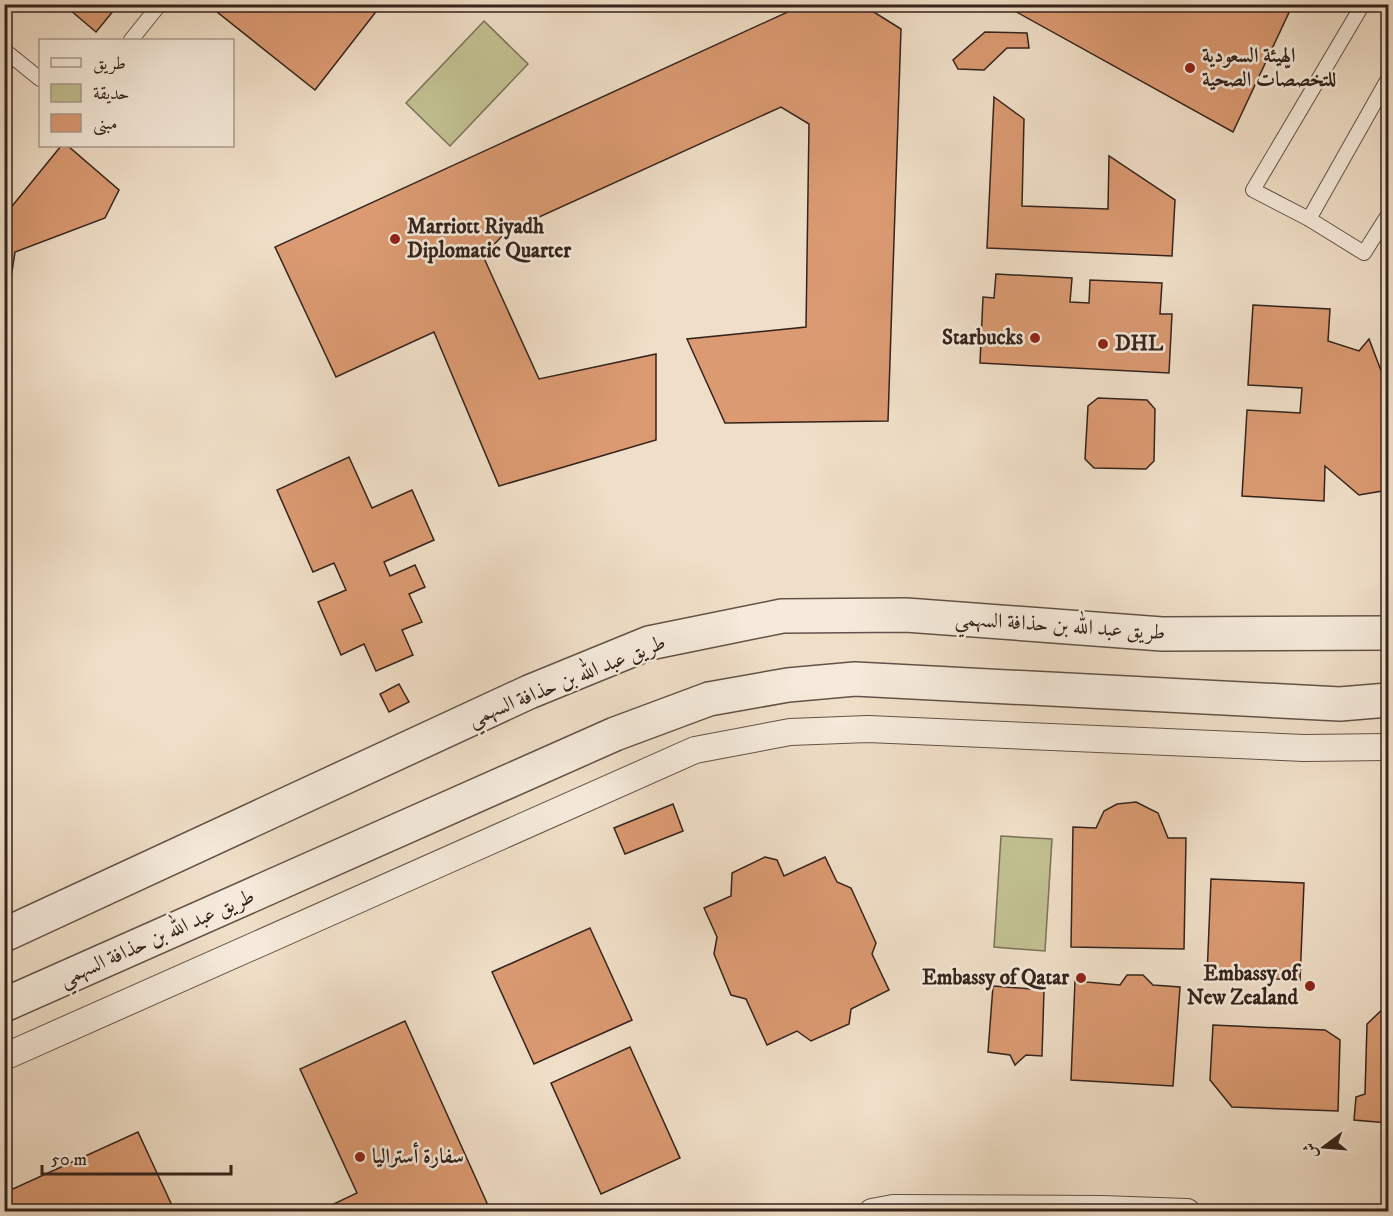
<svg xmlns="http://www.w3.org/2000/svg" width="1393" height="1216" font-family="'IM FELL DW Pica',Amiri,serif">
<style>
.green{fill:#c1c091;stroke:#7a7256;stroke-width:1.5}
.building{fill:#db9a72;stroke:#34231c;stroke-width:1.5}
.lines{fill:none;stroke-linecap:round;stroke-linejoin:round}
.service-casing{stroke:#635247;stroke-width:16}
.minor-casing{stroke:#635247;stroke-width:28}
.tertiary-casing{stroke:#635247;stroke-width:36}
.service{stroke:#f5eadb;stroke-width:14}
.minor{stroke:#f5eadb;stroke-width:26}
.tertiary{stroke:#f5eadb;stroke-width:33}
.poi-dot{fill:#8f2418;stroke:#f5eadb;stroke-width:2}
.labels{text-anchor:middle;dominant-baseline:central;stroke-width:5;stroke-linejoin:round;paint-order:stroke}
.poi-label{font-size:21px;font-weight:bold;fill:#34231c;stroke:#f5eadb;text-anchor:start}
.street-label{font-size:21px;fill:#34231c;stroke:#f5eadb}
</style>
<rect width="100%" height="100%" fill="#f0dfc8"/>
<filter id="stains"><feTurbulence type="fractalNoise" baseFrequency=".00333" numOctaves="4"/><feColorMatrix values="0 0 0 0 .2 0 0 0 0 .09 0 0 0 0 .02 0 0 0 .5 -.17"/></filter>
<radialGradient id="worn" r=".72"><stop offset=".6" stop-color="#630" stop-opacity="0"/><stop offset="1" stop-color="#630" stop-opacity=".3"/></radialGradient>
<g class="green">
<path d="M484,21L528,64L450,146L406,103Z"/>
<path d="M1001,836L1052,839L1045,951L994,947Z"/>
</g>
<g class="building">
<path d="M63,4H119L96,32Z"/>
<path d="M207,4H382L315,90Z"/>
<path d="M805,4H861L901,29L888,421L725,423L687,339L806,327L809,124L781,107L506,232L483,256L539,379L656,354V440L499,486L434,332L336,377L275,247Z"/>
<path d="M1002,4H1293L1233,132Z"/>
<path d="M985,32L1027,33L1029,48H1007L984,70L958,69L953,60Z"/>
<path d="M994,97L1024,119L1022,206L1108,209L1109,156L1175,200L1172,256L987,248Z"/>
<path d="M61,146H68L119,190L105,218L15,252L4,324V216Z"/>
<path d="M996,274L1072,278L1070,302L1089,303L1090,280L1162,283L1160,314H1172L1169,373L980,363L983,297L994,298Z"/>
<path d="M1253,305L1330,309L1328,341L1359,351L1369,339L1388,389V490L1359,495L1325,466L1324,501L1242,496L1247,410L1300,413L1302,388L1248,385Z"/>
<path d="M1098,398L1147,400L1155,409L1154,461L1146,469L1094,468L1085,459L1088,406Z"/>
<path d="M349,457L372,508L412,490L434,540L384,562L390,576L415,565L425,587L409,594L422,622L402,630L413,655L376,671L364,644L341,655L318,602L346,590L334,563L313,572L277,490Z"/>
<path d="M399,684L409,702L389,712L380,694Z"/>
<path d="M1136,802L1158,813L1168,838H1186L1184,949L1071,947L1073,827L1096,828L1104,811L1117,804Z"/>
<path d="M673,804L683,831L625,854L614,828Z"/>
<path d="M765,857L777,860L784,876L825,857L837,882L851,888L876,943L872,954L889,990L851,1009L849,1024L811,1041L797,1031L767,1045L746,999L731,995L714,954L717,937L704,908L731,896L732,873Z"/>
<path d="M1211,879L1304,883L1300,980L1207,976Z"/>
<path d="M590,928L632,1020L534,1064L492,972Z"/>
<path d="M1127,975H1143L1153,985L1180,987L1173,1086L1071,1080L1075,981L1120,985Z"/>
<path d="M993,986L1044,990L1042,1056L1026,1055L1015,1065L1010,1055L988,1052Z"/>
<path d="M1388,1004V1123L1354,1120L1356,1097L1365,1094L1367,1024Z"/>
<path d="M405,1021L491,1212H317L357,1193L300,1069Z"/>
<path d="M1213,1025L1325,1030L1340,1040L1338,1111L1232,1107L1210,1080Z"/>
<path d="M630,1047L680,1158L601,1194L551,1083Z"/>
<path d="M138,1132L175,1212H8L4,1204V1193Z"/>
</g>
<g class="lines">
<defs>
<g id="service">
<path d="M1363,4L1253,190L1309,219L1364,253L1388,215"/>
<path d="M131,40L160,4"/>
<path d="M4,50L40,79"/>
<path d="M1309,219L1388,79"/>
</g>
<g id="minor">
<path d="M4,1057L695,750L790,732L868,729L1304,748L1388,747"/>
<path d="M872,1212L893,1208L1102,1209L1187,1212"/>
</g>
<g id="tertiary">
<path d="M4,935L529,692L649,643L782,616L906,615L1162,634L1388,633"/>
<path d="M4,1005L615,734L709,699L788,685L855,679L1340,704L1388,700"/>
</g>
</defs>
<use href="#service" class="service-casing"/>
<use href="#minor" class="minor-casing"/>
<use href="#tertiary" class="tertiary-casing"/>
<use href="#service" class="service"/>
<use href="#minor" class="minor"/>
<use href="#tertiary" class="tertiary"/>
</g>
<g class="poi-dot">
<circle cx="1190" cy="68" r="6"/>
<circle cx="395" cy="239" r="6"/>
<circle cx="1035" cy="338" r="6"/>
<circle cx="1103" cy="344" r="6"/>
<circle cx="1081" cy="978" r="6"/>
<circle cx="1310" cy="986" r="6"/>
<circle cx="360" cy="1157" r="6"/>
</g>
<g class="labels">
<g class="poi-label">
<text x="1202" y="56">الهيئة السعودية<tspan x="1202" dy="24">للتخصصّات الصحية</tspan></text>
<text x="407" y="227">Marriott Riyadh<tspan x="407" dy="24">Diplomatic Quarter</tspan></text>
<text x="1023" y="338" text-anchor="end">Starbucks</text>
<text x="1115" y="344">DHL</text>
<text x="1298" y="974" text-anchor="end">Embassy of<tspan x="1298" dy="24">New Zealand</tspan></text>
<text x="1069" y="978" text-anchor="end">Embassy of Qatar</text>
<text x="372" y="1157">سفارة أستراليا</text>
</g>
<g class="street-label">
<text transform="translate(1060 626) rotate(4)">طريق عبد الله بن حذافة السهمي</text>
<text transform="translate(567 681) rotate(-22)">طريق عبد الله بن حذافة السهمي</text>
<text transform="translate(157 938) rotate(-24)">طريق عبد الله بن حذافة السهمي</text>
</g>
</g>
<rect width="1393" height="1216" fill="none" stroke="#f0dfc8" stroke-width="24"/>
<rect x="6" y="6" width="1381" height="1204" fill="none" stroke="#34231c" stroke-width="3"/>
<rect x="12" y="12" width="1369" height="1192" fill="none" stroke="#34231c" stroke-width="1.5"/>
<rect x="39" y="39" width="195" height="108" fill="#f5eadb" stroke="#a89a8f" stroke-width="1.5"/>
<rect x="51" y="58" width="30" height="9" fill="#f5eadb" stroke="#a89a8f" stroke-width="1.5"/>
<text x="93" y="69" font-size="18" fill="#34231c">طريق</text>
<rect x="51" y="84" width="30" height="18" fill="#c1c091" stroke="#a89a8f" stroke-width="1.5"/>
<text x="93" y="99" font-size="18" fill="#34231c">حديقة</text>
<rect x="51" y="114" width="30" height="18" fill="#db9a72" stroke="#a89a8f" stroke-width="1.5"/>
<text x="93" y="129" font-size="18" fill="#34231c">مبنى</text>
<g transform="translate(1324 1147) rotate(254)" stroke="#f5eadb" stroke-width="4.5" paint-order="stroke">
<path d="M0-4.5L10 22L0 15L-10 22Z" fill="#34231c"/>
<text y="-9" font-size="16" font-weight="bold" text-anchor="middle" fill="#34231c">ش</text>
</g>
<path d="M42 1165v9h189v-9" fill="none" stroke="#34231c" stroke-width="3"/>
<text x="51" y="1165" font-size="18" fill="#34231c" stroke="#f5eadb" stroke-width="4.5" paint-order="stroke">50 m</text>
<rect width="100%" height="100%" filter="url(#stains)"/>
<rect width="100%" height="100%" fill="url(#worn)"/>
</svg>
